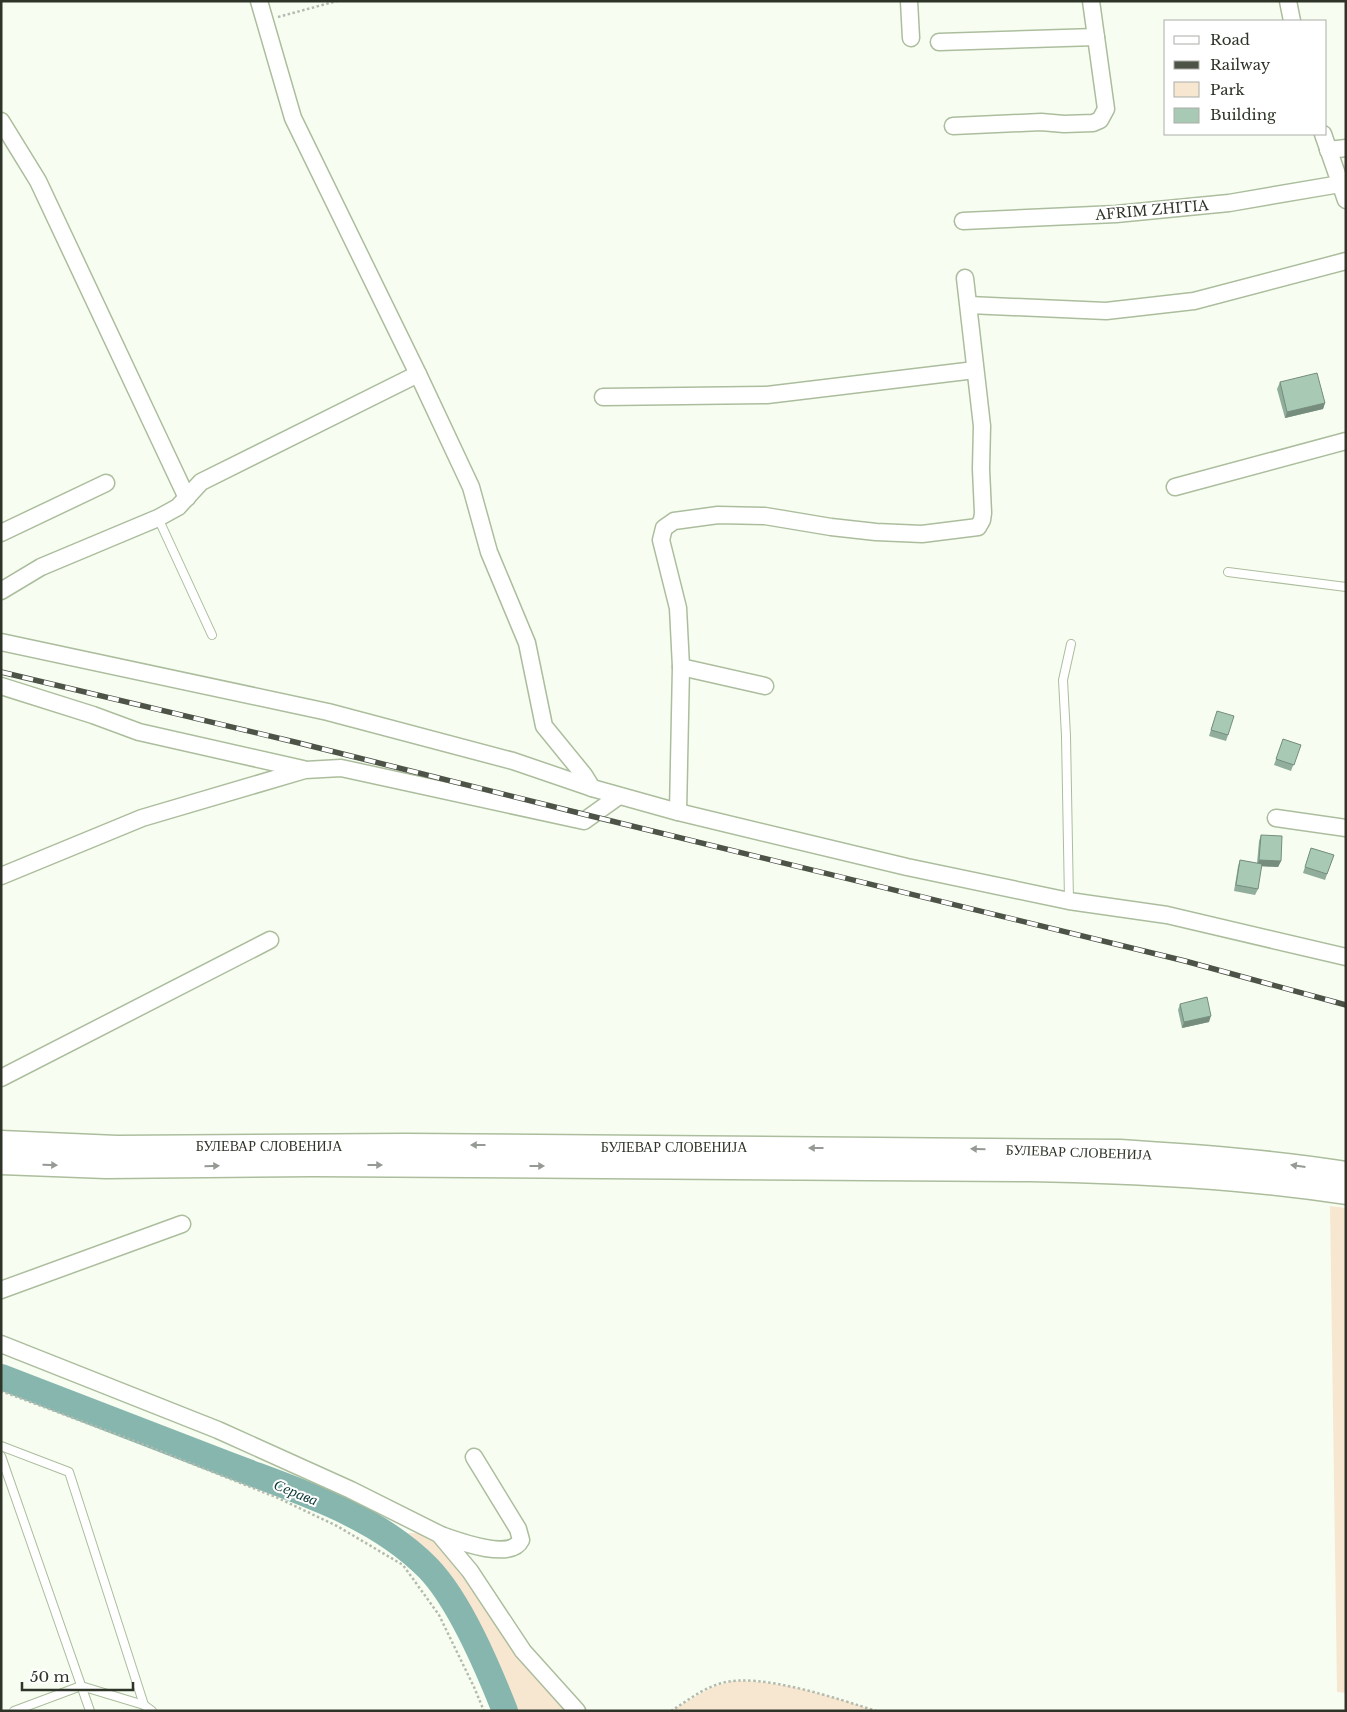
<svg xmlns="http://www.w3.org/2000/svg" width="1347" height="1712" font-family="'Libre Baskerville',serif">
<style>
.green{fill:#f7e7d1}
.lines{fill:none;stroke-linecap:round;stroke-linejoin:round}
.river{stroke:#87b6af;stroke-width:26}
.lane-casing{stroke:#acbd9d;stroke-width:10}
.street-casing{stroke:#acbd9d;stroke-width:19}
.secondary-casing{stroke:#acbd9d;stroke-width:25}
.path{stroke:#b4bbae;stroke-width:2.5;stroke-dasharray:2.5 2.5;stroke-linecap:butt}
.lane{stroke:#fff;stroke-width:8}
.street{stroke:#fff;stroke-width:16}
.secondary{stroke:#fff;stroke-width:22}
.rail-casing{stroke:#4d5447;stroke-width:5.5}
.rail{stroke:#fff;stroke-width:4;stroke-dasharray:11;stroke-linecap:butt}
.wall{fill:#90ae9b}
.shaded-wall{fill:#768d7e}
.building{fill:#a8cab4;stroke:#768d7e}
.oneway{fill:#969a94}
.labels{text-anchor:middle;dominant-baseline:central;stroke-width:4;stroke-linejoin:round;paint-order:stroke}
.street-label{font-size:14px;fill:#2e3528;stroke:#fff}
.water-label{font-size:15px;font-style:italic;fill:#093632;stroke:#fff}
</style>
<rect width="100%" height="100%" fill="#f7fef1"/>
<g class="green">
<path d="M1330,1206L1346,1208V1693L1337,1692Z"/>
<path d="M382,1532L439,1534L577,1711H505C487,1664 462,1608 429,1570C416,1555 398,1543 382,1532Z"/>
<path d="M732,1681C782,1680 830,1696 876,1711H671L710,1688Z"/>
</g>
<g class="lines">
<path class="river" d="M1,1377C75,1406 150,1434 224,1463C294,1490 374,1513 428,1568C460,1601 488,1668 505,1711"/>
<defs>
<g id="lane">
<path d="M158,518L212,635"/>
<path d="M1228,572L1346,587"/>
<path d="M1069,901L1066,736L1063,680L1071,644"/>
<path d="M1,1446L69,1472L144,1705"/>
<path d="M1,1456L90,1711"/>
<path d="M14,1711L81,1686L144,1705L152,1711"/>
</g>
<g id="street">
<path d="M259,1L293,118L418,374L471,487L489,552L527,643L544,726L584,775L592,788"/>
<path d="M909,1L911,38"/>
<path d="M1288,1L1292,21"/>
<path d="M939,42L1096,37"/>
<path d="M1,121L38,181L187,498"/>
<path d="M953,126L1041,122L1064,124L1093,123L1100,120L1106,109L1091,1"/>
<path d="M1323,134L1346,200"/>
<path d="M1328,150L1346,148"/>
<path d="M963,221L1116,214L1229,203L1340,184"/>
<path d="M969,305L1106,311L1194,301L1346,261"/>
<path d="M603,397L767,395L975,370"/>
<path d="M1175,487L1346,441"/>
<path d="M1,533L106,483"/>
<path d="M1,591L41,567L158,518L178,507L201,482L418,374"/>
<path d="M1,642L328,712L513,761L592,788L678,812L907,867L1069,901L1167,915L1346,957"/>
<path d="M681,667L765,686"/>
<path d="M1,686L93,715L139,732L303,769"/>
<path d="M678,812L681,667L678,608L661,540L664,528L674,521L718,515L765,516L831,527L876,532L922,534L978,527L982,520L983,513L981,469L982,426L965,278"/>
<path d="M1276,818L1346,828"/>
<path d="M1,876L142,818L305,770L341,768L584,821L619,796"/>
<path d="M1,1078L270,940"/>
<path d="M1,1290L182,1224"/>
<path d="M1,1344L218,1430L351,1490L439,1534L470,1571L523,1651L577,1711"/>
<path d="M441,1535C458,1541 511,1561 521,1540L518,1529L474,1457"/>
</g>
<g id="secondary">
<path d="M1,1142L117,1147L406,1145L1120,1151C1196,1156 1271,1161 1346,1173"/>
<path d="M1,1163L106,1167L314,1165L1030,1170C1136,1172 1241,1177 1346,1193"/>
</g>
</defs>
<use href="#lane" class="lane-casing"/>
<use href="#street" class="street-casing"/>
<use href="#secondary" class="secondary-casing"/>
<g class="path">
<path d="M278,17L337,1"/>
<path d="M1,1391L145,1445L278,1498L337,1526L403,1565L439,1615L474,1687L484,1711"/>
<path d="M671,1711C687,1701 703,1688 722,1683C759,1672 839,1699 876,1711"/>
</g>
<use href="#lane" class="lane"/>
<use href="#street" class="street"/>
<use href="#secondary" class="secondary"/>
<defs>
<path id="rail" d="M1,672L299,743L591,816L1185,961L1346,1005"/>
</defs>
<use href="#rail" class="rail-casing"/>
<use href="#rail" class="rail"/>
</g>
<g class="wall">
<path d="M1280,382L1325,403L1323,409L1285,418L1277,389Z"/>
<path d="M1215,717L1228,735L1226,741L1209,736Z"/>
<path d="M1283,739L1301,745L1291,771L1274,765Z"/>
<path d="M1261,835L1281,861L1278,867L1261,866L1258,889L1255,895L1234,891L1238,866L1240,860L1257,863L1259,841Z"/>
<path d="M1311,848L1334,855L1325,880L1303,873Z"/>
<path d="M1180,1004L1209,1022L1182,1028L1178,1010Z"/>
</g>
<g class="shaded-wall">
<path d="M1325,403L1323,409L1285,418L1287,412Z"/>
<path d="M1259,860L1281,861L1278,867L1257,866Z"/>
<path d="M1211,1016L1209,1022L1182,1028L1184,1022Z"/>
</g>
<g class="building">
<path d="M1317,373L1325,403L1287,412L1280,382Z"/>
<path d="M1217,711L1234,716L1228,735L1211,730Z"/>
<path d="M1283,739L1301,745L1294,765L1276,759Z"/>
<path d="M1261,835L1282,836L1281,861L1259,860Z"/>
<path d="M1311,848L1334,855L1327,874L1305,867Z"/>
<path d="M1240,860L1262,864L1258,889L1236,885Z"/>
<path d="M1207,997L1211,1016L1184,1022L1180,1004Z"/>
</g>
<defs><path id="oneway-solid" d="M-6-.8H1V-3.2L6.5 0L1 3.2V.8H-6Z" transform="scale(1.25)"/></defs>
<g class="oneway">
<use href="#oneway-solid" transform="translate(478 1145) rotate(-180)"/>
<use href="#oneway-solid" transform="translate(816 1148) rotate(-180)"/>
<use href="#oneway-solid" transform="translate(978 1149) rotate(-179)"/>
<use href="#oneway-solid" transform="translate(50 1165) rotate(2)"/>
<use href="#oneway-solid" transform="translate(375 1165)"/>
<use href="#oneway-solid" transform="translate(212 1166) rotate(-1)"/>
<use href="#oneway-solid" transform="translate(537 1166)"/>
<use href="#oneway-solid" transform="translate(1298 1166) rotate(-172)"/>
</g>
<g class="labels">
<g class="street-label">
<text transform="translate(1152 210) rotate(-5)">AFRIM ZHITIA</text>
<text x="269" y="1146">БУЛЕВАР СЛОВЕНИЈА</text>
<text x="674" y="1147">БУЛЕВАР СЛОВЕНИЈА</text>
<text transform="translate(1079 1152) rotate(2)">БУЛЕВАР СЛОВЕНИЈА</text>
</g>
<g class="water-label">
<text transform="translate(296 1492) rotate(22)">Серава</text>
</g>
</g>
<rect width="1347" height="1712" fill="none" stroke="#2e3528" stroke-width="5"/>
<rect x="1164" y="20" width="162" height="115" fill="#ffffff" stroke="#abaea9"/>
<rect x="1174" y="36" width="25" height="8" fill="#ffffff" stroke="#abaea9"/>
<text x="1210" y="45" font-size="15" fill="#2e3528">Road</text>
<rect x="1174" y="61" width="25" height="8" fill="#4d5447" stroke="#abaea9"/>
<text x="1210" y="70" font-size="15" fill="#2e3528">Railway</text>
<rect x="1174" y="82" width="25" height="15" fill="#f7e7d1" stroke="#abaea9"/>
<text x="1210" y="95" font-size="15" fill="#2e3528">Park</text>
<rect x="1174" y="108" width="25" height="15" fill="#a8cab4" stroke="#abaea9"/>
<text x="1210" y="120" font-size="15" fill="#2e3528">Building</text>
<path d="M22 1682v8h111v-8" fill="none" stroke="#2e3528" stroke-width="2.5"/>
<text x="30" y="1682" font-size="15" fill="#2e3528" stroke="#ffffff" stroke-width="4" paint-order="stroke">50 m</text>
</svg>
